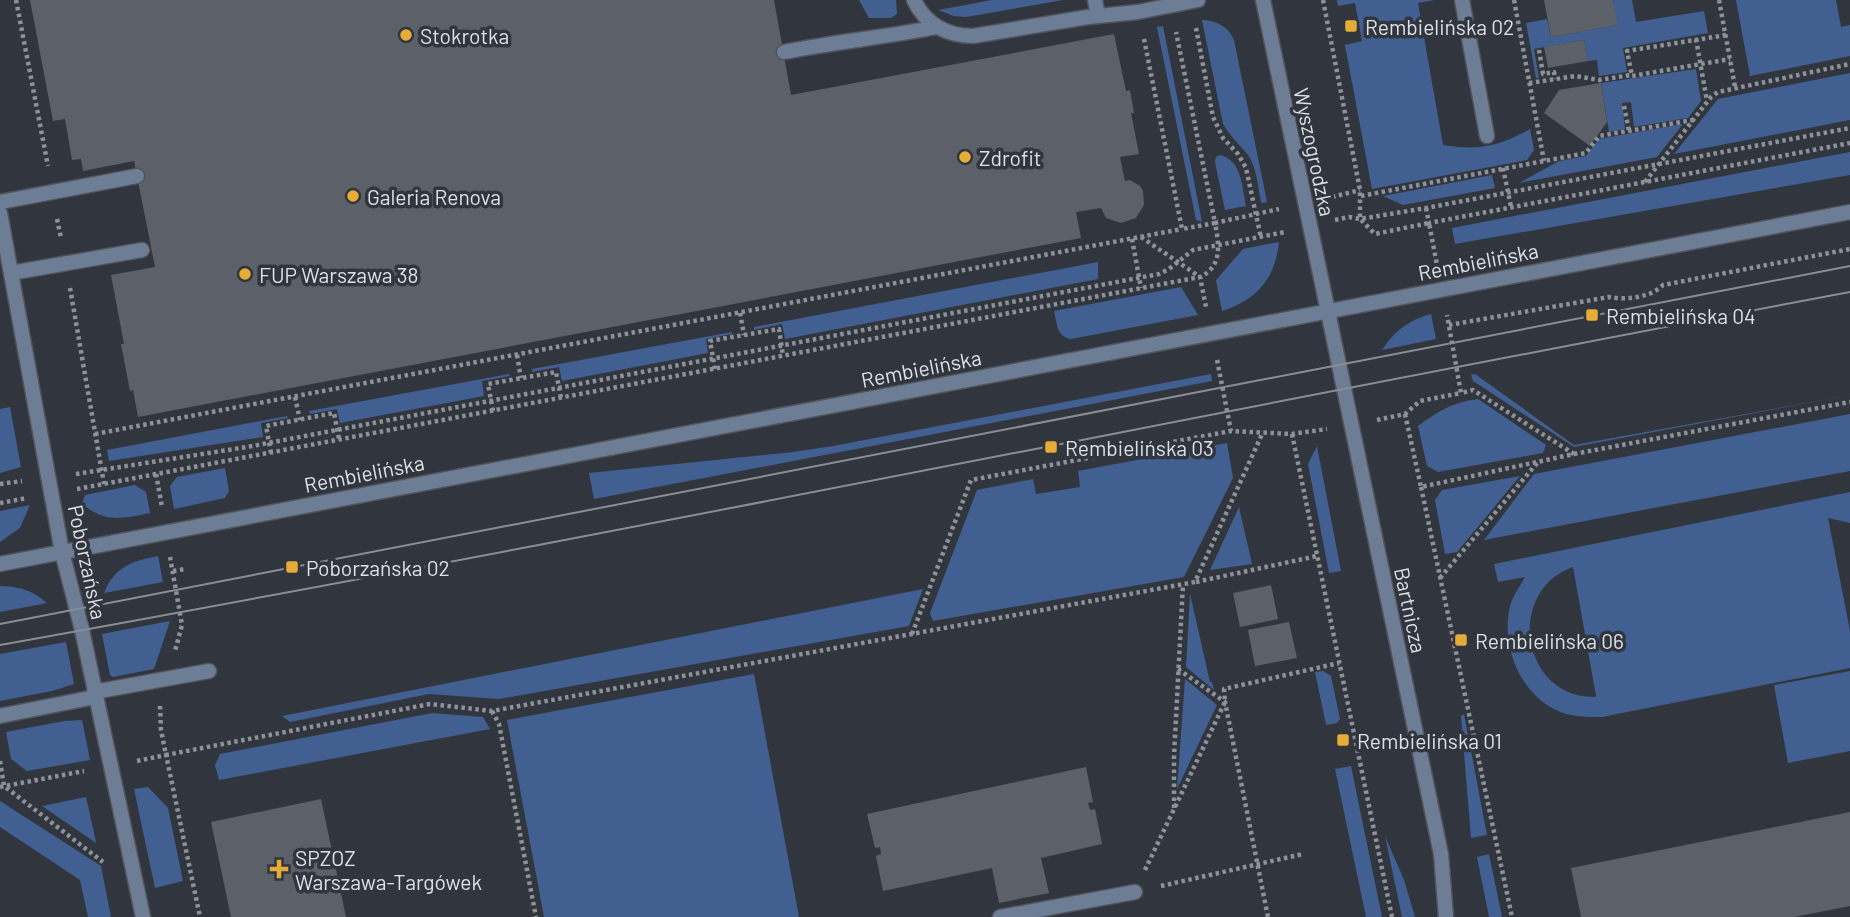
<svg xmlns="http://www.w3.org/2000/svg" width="1850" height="917" font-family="Barlow,sans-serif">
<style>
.green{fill:#425f91;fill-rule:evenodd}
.building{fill:#5b6069}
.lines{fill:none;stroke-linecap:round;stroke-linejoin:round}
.service-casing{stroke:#50555c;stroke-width:17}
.pedestrian-casing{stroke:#50555c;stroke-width:17}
.minor-casing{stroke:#50555c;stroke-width:17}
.tertiary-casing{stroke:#50555c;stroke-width:17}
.path{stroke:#8e9298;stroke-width:4.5;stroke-dasharray:3.5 3.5;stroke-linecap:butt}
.service{stroke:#6e7d96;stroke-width:14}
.pedestrian{stroke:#6e7d96;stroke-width:14}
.minor{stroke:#6e7d96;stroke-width:14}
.tertiary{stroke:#6e7d96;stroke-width:14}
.tram{stroke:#8a8e94;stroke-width:2}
.poi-dot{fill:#e6ac36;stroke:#31363e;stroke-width:2.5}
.labels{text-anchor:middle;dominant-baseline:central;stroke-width:7;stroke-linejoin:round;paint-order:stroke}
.poi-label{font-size:21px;fill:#dde0e5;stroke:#31363e;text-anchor:start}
.street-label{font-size:21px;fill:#dde0e5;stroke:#31363e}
</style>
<rect width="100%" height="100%" fill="#31363e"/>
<g class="green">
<path d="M859,0H896L897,14L891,18H869Z"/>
<path d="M992,0H1063L966,17L954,16L938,10Z"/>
<path d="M1337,0H1434L1418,3L1443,145C1479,151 1499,146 1530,129L1534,150L1527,160L1372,189L1345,45L1362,41L1355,3L1338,6Z"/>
<path d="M1613,0H1632L1636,22L1704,11L1708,33L1623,48L1627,72L1599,76L1597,60L1588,61L1584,40L1534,49L1539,78H1536L1526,23L1547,19L1551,37L1617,25Z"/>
<path d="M1736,0H1836L1841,27L1850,25V56L1750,76Z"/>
<path d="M1202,20C1217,21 1228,26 1234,40L1267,202L1261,203C1258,187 1257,168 1248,155C1239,144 1230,136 1223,124Z"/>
<path d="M1163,26L1202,222L1196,220L1157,27Z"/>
<path d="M1696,69L1701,101L1688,118L1634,127L1631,102L1622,103L1625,129L1609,132L1601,83Z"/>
<path d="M1850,73V120L1674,154L1718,99Z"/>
<path d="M1683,124L1657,157L1519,183L1559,161L1586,156L1599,139Z"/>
<path d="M1850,152V175L1455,244L1452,228Z"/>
<path d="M1220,155C1242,160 1242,187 1246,206L1225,210L1215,162L1216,157Z"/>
<path d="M1492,175L1495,188L1403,205L1383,196Z"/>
<path d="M1279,242C1275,279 1257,300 1222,311L1216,280L1243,249Z"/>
<path d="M1098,262V279L785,339L782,324L754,330V327Z"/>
<path d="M1181,287L1198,315L1071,339C1057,337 1057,324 1054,311Z"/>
<path d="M1431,314L1436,339L1382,350C1394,331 1409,320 1431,314Z"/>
<path d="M732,332V334L706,339L708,353L562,381L559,367L532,372V369Z"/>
<path d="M509,374L510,376L482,381L484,396L340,423L337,409L310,414L309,411Z"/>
<path d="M1211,374L1212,381L594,499L589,473L793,452L833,446Z"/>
<path d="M1475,374L1574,445L1850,395L1574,447L1473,381L1471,375Z"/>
<path d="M1478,399L1546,445L1543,453L1438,472L1427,466L1418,426C1438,411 1453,402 1478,399Z"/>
<path d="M10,407L21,467L0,473V409Z"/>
<path d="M1850,414V471L1484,540L1534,474Z"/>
<path d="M287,416L288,418L261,423L263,437L109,461L107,450Z"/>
<path d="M1227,443L1233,478L1184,577L933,621L930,613L977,490L1033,479L1036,494L1080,487L1078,471Z"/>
<path d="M1317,446L1341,571L1329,573L1308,464Z"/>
<path d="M225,468L229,491L225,498L174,509L170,486L177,477Z"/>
<path d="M1520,476L1457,552L1445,554L1435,500L1442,490Z"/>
<path d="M135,485L146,492L150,513C121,519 106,523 82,504L85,495Z"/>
<path d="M1850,492V523L1828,518L1850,631V668L1602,717C1585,717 1569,717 1554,709C1518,690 1501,644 1510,606C1513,596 1520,586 1525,577L1498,582L1494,564ZM1573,567L1596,696L1595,697C1521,698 1505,591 1573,567Z"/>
<path d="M30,505L20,528L0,542V511Z"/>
<path d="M1239,507L1252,564L1210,570Z"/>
<path d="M158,556L163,582L104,593C114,567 132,561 158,556Z"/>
<path d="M0,586C19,586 33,591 47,603L0,612Z"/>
<path d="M923,589L909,626L499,699L429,694L290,722L282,716Z"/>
<path d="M1190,594L1210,682H1212L1214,690L1186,667Z"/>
<path d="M170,621L154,669L113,677L110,675L102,634Z"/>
<path d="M66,642L74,684L52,691L0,701V654Z"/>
<path d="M1323,671L1331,676L1340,719L1337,723L1326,725L1315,672Z"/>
<path d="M1850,671V751L1788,763L1774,685Z"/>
<path d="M754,674L799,917H544L507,720Z"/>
<path d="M1185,679L1217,705L1177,789Z"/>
<path d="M432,713L483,717L490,729L219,780L215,765L220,754Z"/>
<path d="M1464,714L1487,835L1471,838L1461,716Z"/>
<path d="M82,720L90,760L27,771L11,759L6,732L64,721Z"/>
<path d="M1351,766L1382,917H1366L1335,769Z"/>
<path d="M148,787L168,808L183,881L155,888L134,789Z"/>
<path d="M86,797L96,842V843L42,806Z"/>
<path d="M0,801L101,866L111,917H88L80,880L0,827Z"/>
<path d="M1385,836L1404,880L1415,917H1402Z"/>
<path d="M1489,854L1502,917H1489L1477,857Z"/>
</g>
<g class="building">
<path d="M30,0H774L791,95L1114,34L1126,91L1130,90L1134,113H1131L1139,154L1120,157L1125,181L1130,180L1140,186L1143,191L1144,205L1136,218L1121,223L1106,218L1101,208L1076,212L1081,238L138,417L133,390L130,391L121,344H124L111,275L155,267L134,161L83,171L81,159L72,160L65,119L53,121Z"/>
<path d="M1544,0H1613L1618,25L1551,37Z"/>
<path d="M1584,40L1588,61L1548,68L1544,47Z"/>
<path d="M1601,83L1607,122L1590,146L1544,113L1559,90Z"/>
<path d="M1271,585L1278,619L1240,627L1233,593Z"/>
<path d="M1289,622L1297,658L1255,666L1248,630Z"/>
<path d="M1086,767L1093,802L1088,803L1090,810L1095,809L1102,844L1041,858L1049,893L999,903L992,868L883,891L876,856L881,854L880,847L875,848L867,814Z"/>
<path d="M321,799L346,917H231L211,822Z"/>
<path d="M1850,812V906L1794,917H1581L1571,868Z"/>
</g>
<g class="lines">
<defs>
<g id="service">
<path d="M914,0C925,24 947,36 973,36L1088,17L1138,12L1198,0"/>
<path d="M1462,0L1487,136"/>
<path d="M784,52C835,42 886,37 937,27"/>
<path d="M0,202L137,176"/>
<path d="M11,273L142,250"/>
<path d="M94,692L209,671"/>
<path d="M0,716L95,697"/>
</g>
<path id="pedestrian" d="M1095,0L1098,16"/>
<g id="minor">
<path d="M1263,0L1441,854L1446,917"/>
<path d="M0,213L62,552L82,630L143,917"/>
<path d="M1000,917L1135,892"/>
</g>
<path id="tertiary" d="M0,564L1850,212"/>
</defs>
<use href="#service" class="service-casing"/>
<use href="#pedestrian" class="pedestrian-casing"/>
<use href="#minor" class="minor-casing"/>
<use href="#tertiary" class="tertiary-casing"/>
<g class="path">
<path d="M16,0L48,166"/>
<path d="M1323,0L1360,190V219L1375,234L1429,223L1437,265"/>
<path d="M1514,0L1544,161"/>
<path d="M1719,0L1735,87"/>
<path d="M1196,28L1213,117L1223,138L1238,154L1246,168L1261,238"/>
<path d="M1726,35L1627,51L1632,76L1730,59"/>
<path d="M1144,39L1182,229L1215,223L1176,32"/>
<path d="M1696,39L1707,101"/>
<path d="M1539,50L1543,74L1554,72L1555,79"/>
<path d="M1529,83L1576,76L1599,80L1631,75"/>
<path d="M1624,106L1629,131"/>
<path d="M1503,168L1511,207"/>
<path d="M1645,182L1711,97L1718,92L1850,64"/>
<path d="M1361,196L1586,153L1599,136L1693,120"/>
<path d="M1332,197L1360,190"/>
<path d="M1426,208L1429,223L1850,143"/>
<path d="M57,219L61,238"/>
<path d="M1335,220L1349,217L1360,219L1426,208L1850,128"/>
<path d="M1141,237L1200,277L1206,307"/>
<path d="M1132,239L1141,288"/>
<path d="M70,288L104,484"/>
<path d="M740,313L744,335"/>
<path d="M1449,325L1609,297C1626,300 1650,298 1663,285L1850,249"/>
<path d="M517,355L521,378"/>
<path d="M1217,360L1231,431"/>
<path d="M715,369L710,341L715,340L779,329L783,356"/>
<path d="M295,397L300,420"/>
<path d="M493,411L488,384L556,372L561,398"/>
<path d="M1405,414L1421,487L1574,454L1473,390L1461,393"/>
<path d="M1377,420L1405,414L1420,401L1461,393L1447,315"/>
<path d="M95,434L1182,229"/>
<path d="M1292,434L1392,917"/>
<path d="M271,453L266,426L271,425L334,413L339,439"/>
<path d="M1574,454L1850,402"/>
<path d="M76,474L247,447L1159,274L1169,269L1193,250L1285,232"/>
<path d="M156,474L162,507"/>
<path d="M0,484L22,481"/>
<path d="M1421,487L1512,917"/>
<path d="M77,489L1200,277C1223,266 1219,244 1215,223L1279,209"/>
<path d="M0,503L27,498"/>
<path d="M170,557L182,625L175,651"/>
<path d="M173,571L185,569"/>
<path d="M1440,578L1538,462"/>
<path d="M1196,582L1317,556"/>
<path d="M912,634L971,480L1231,431L1292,434L1327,429"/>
<path d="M1178,669L1225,702L1268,917"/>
<path d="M160,706L161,730L166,755L430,704L492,711L1195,582L1263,432"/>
<path d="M492,711L499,724L536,917"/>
<path d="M0,761L4,786L103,862"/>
<path d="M137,761L166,755L200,917"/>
<path d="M0,787L84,771"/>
<path d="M1174,808V756L1183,584"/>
<path d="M1145,870L1225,702L1224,689L1339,663"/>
<path d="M1161,886L1303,854"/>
</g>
<use href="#service" class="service"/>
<use href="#pedestrian" class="pedestrian"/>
<use href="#minor" class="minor"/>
<use href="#tertiary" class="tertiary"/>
<g class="tram">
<path d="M0,624L1850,266"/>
<path d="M0,645C618,534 1233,408 1850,292"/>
</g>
</g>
<g class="poi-dot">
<rect x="1344" y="19" width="14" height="14" rx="3.5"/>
<circle cx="406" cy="35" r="7"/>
<circle cx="965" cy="157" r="7"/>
<circle cx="353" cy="196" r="7"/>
<circle cx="245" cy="274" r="7"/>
<rect x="1585" y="308" width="14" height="14" rx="3.5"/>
<rect x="1044" y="440" width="14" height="14" rx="3.5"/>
<rect x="285" y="560" width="14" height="14" rx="3.5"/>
<rect x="1454" y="633" width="14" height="14" rx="3.5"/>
<rect x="1336" y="733" width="14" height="14" rx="3.5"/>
<path d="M275.5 858.5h7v7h7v7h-7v7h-7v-7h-7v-7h7z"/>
</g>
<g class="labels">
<g class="poi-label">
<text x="1365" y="26">Rembielińska 02</text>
<text x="420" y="35">Stokrotka</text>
<text x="979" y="157">Zdrofit</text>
<text x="367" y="196">Galeria Renova</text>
<text x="259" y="274">FUP Warszawa 38</text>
<text x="1606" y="315">Rembielińska 04</text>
<text x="1065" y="447">Rembielińska 03</text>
<text x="306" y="567">Poborzańska 02</text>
<text x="1475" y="640">Rembielińska 06</text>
<text x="1357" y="740">Rembielińska 01</text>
<text x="295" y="857">SPZOZ<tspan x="295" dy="24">Warszawa-Targówek</tspan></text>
</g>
<g class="street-label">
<text transform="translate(1315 152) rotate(78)">Wyszogrodzka</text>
<text transform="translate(1478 261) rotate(-11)">Rembielińska</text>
<text transform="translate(921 368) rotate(-11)">Rembielińska</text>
<text transform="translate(364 473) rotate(-11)">Rembielińska</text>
<text transform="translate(88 562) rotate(78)">Poborzańska</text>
<text transform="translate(1411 610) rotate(78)">Bartnicza</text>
</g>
</g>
</svg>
